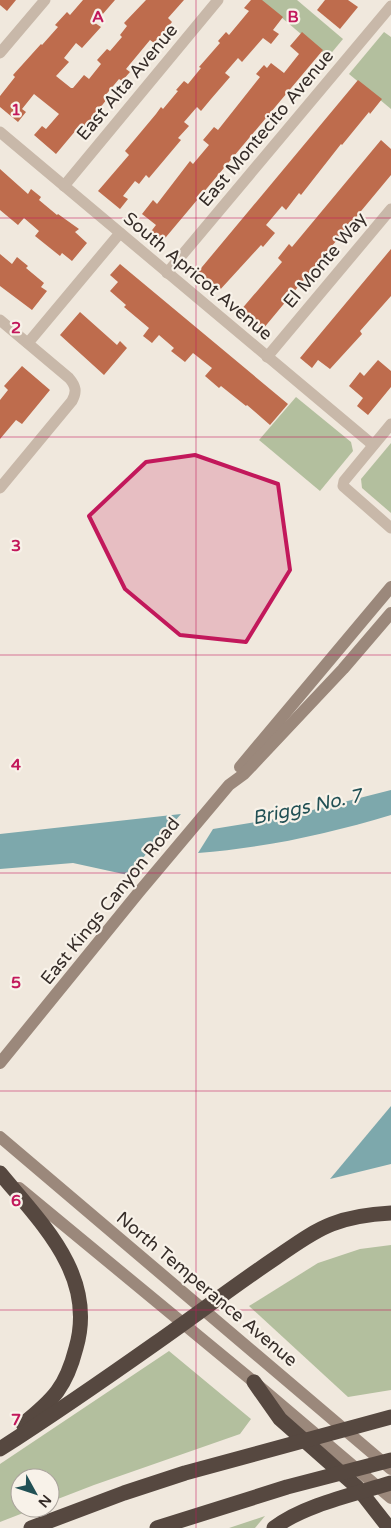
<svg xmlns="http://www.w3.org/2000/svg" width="391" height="1528" font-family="'Varela Round',sans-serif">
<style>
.green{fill:#b3bf9e}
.water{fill:#7da8ac}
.building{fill:#be6c4d}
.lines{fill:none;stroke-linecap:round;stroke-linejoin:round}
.street{stroke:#c8b8a9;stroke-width:11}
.secondary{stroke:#9b887b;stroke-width:12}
.highway{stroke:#564840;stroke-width:15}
.marked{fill:#c2185b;fill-opacity:0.2;stroke:#c2185b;stroke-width:4;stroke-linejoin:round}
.grid{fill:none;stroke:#c2185b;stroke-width:1;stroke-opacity:0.55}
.labels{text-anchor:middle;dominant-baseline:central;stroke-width:4.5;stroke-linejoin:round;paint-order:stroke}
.street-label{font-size:18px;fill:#362d29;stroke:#f8f2e9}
.water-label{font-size:19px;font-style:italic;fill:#215054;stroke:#f8f2e9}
.grid-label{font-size:16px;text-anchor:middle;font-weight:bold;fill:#c2185b;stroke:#f8f2e9;stroke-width:4.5;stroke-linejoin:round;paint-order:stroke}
</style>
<rect width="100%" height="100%" fill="#f0e8dd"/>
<g class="green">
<path d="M261,0H297L343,39L328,57Z"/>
<path d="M384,32L391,37V109L349,74Z"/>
<path d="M296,397L351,442L353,451L320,491L259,440Z"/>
<path d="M391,443V513L362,488L361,479Z"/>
<path d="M391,1245V1390L348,1397L249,1306L318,1263L360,1249Z"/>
<path d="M169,1351L251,1419L240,1434L94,1485L50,1502V1478H20V1508H36L0,1522V1464Z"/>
<path d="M265,1516L255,1528H229Z"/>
</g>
<g class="water">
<path d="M391,790V815C328,834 264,848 198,853L213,829L281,818Z"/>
<path d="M181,814L128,875L73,863L0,869V834Z"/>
<path d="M391,1106V1164L330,1179Z"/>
</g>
<g class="building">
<path d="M0,0H16L7,11L0,5Z"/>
<path d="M83,0H115L95,23L101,27L82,48L76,43L64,58L69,62L56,76L71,88H73L84,75L89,79L101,64L97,60L107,49L110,51L122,37L120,35L127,26L124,23L146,0H184L168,18L172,22L154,43L150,40L126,69L130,72L122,81L119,79L104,97L107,99L92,118L80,131L77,129L56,154L34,135L42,126L46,129L59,114L34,94L22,109L26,112L18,122L0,107V96L15,77L13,75L41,44L42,45L58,27L55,25L67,12L70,15Z"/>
<path d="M251,0H262L283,17L273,30L279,34L271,44L263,38L242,62L238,58L225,73L230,77L211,99L201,111L197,107L184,122L189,126L178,138L181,140L149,178L146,175L139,184L135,181L123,196L128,199L120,209L98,191L129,155L125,151L156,114L161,107L163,109L178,91L176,90L184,81L188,84L201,68L199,67L220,43L218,41L226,32L229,35L249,11L244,8Z"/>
<path d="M325,0H348L358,7L340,29L317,10Z"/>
<path d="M302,32L323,50L161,243L149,234L156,225L142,214L153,200L157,204L190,161L193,164L209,145L203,140L214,127L218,130L260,77L256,74L264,65L267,68L271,63L284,73L299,54L290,46Z"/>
<path d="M358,80L382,99L370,114L369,112L342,145L341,144L301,195L299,193L286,210L282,206L266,225L275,233L263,247L261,245L218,292L197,273Z"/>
<path d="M381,140L391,149V175L263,329L240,311L282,262L278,258L289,244L292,247Z"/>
<path d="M0,169L28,194L31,189L41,197L39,200L57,215L58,214L79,229L75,232L87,243L72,261L62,253L60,256L35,236L39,231L24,218L18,225L0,210Z"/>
<path d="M391,249V296L360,331L362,334L330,369L318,360L312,368L300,358Z"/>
<path d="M0,254L12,264L17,257L28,266L26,268L44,283L41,287L47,291L32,310L0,286Z"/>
<path d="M120,264L288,404L270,425L247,405L246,406L221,386L219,388L205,376L212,368L193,353L185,362L171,351L174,348L159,335L152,343L143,336L149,328L124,307L126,305L110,291L118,282L110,275Z"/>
<path d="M80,312L117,345L120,341L127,348L104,375L60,335Z"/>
<path d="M378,360L391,371V387L368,415L357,406L363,398L349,386L360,372L364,376Z"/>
<path d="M22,366L50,390L22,424L16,420L0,439V400L8,390L4,386Z"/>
</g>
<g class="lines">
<g class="street">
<path d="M0,53L45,0"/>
<path d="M0,132L373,445"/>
<path d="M64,186L218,0"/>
<path d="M167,273L391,6"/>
<path d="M0,320L69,378C76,386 77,392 72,401L0,488"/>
<path d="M28,343L120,233"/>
<path d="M267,357L391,209"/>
<path d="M391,424L344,481L343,486L391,528"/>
</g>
<g class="secondary">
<path d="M240,767L391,587"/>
<path d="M0,1063L139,892L229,785L244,774L343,669L391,613"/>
<path d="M0,1137L391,1469"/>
<path d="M19,1188L254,1382L391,1498"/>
</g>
<g class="highway">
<path d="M0,1173C42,1224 97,1276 76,1348C66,1387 54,1399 23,1424"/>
<path d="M254,1382L280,1419L357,1487L389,1528"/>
<path d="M0,1449C53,1415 105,1379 156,1343C196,1315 234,1286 274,1259C292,1247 311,1232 332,1224C350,1217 371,1214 391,1213"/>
<path d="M31,1528L124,1493L185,1473L391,1417"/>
<path d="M157,1528L287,1487L391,1460"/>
<path d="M274,1528C303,1505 356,1494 391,1483"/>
</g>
</g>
<path class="marked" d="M195,455L278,484L290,570L246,642L180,635L125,589L89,516L146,462Z"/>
<path class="grid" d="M196,0V1528M0,218H391M0,437H391M0,655H391M0,873H391M0,1091H391M0,1310H391"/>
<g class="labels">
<g class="street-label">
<text transform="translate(127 82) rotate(-50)">East Alta Avenue</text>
<text transform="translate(266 128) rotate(-50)">East Montecito Avenue</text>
<text transform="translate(325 260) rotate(-50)">El Monte Way</text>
<text transform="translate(198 276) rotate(40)">South Apricot Avenue</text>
<text transform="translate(110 901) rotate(-51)">East Kings Canyon Road</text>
<text transform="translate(207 1289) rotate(40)">North Temperance Avenue</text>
</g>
<g class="water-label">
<text transform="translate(307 807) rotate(-12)">Briggs No. 7</text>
</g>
</g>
<g class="grid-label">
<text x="98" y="22">A</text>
<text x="293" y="22">B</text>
<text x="16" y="115">1</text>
<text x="16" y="333">2</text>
<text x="16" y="551">3</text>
<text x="16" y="770">4</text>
<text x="16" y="988">5</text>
<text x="16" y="1206">6</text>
<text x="16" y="1425">7</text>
</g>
<g transform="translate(35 1493) rotate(130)"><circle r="24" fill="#f8f2e9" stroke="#aaa39c"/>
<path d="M0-4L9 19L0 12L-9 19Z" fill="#215054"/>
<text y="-8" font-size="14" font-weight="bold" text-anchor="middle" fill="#362d29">N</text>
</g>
</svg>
